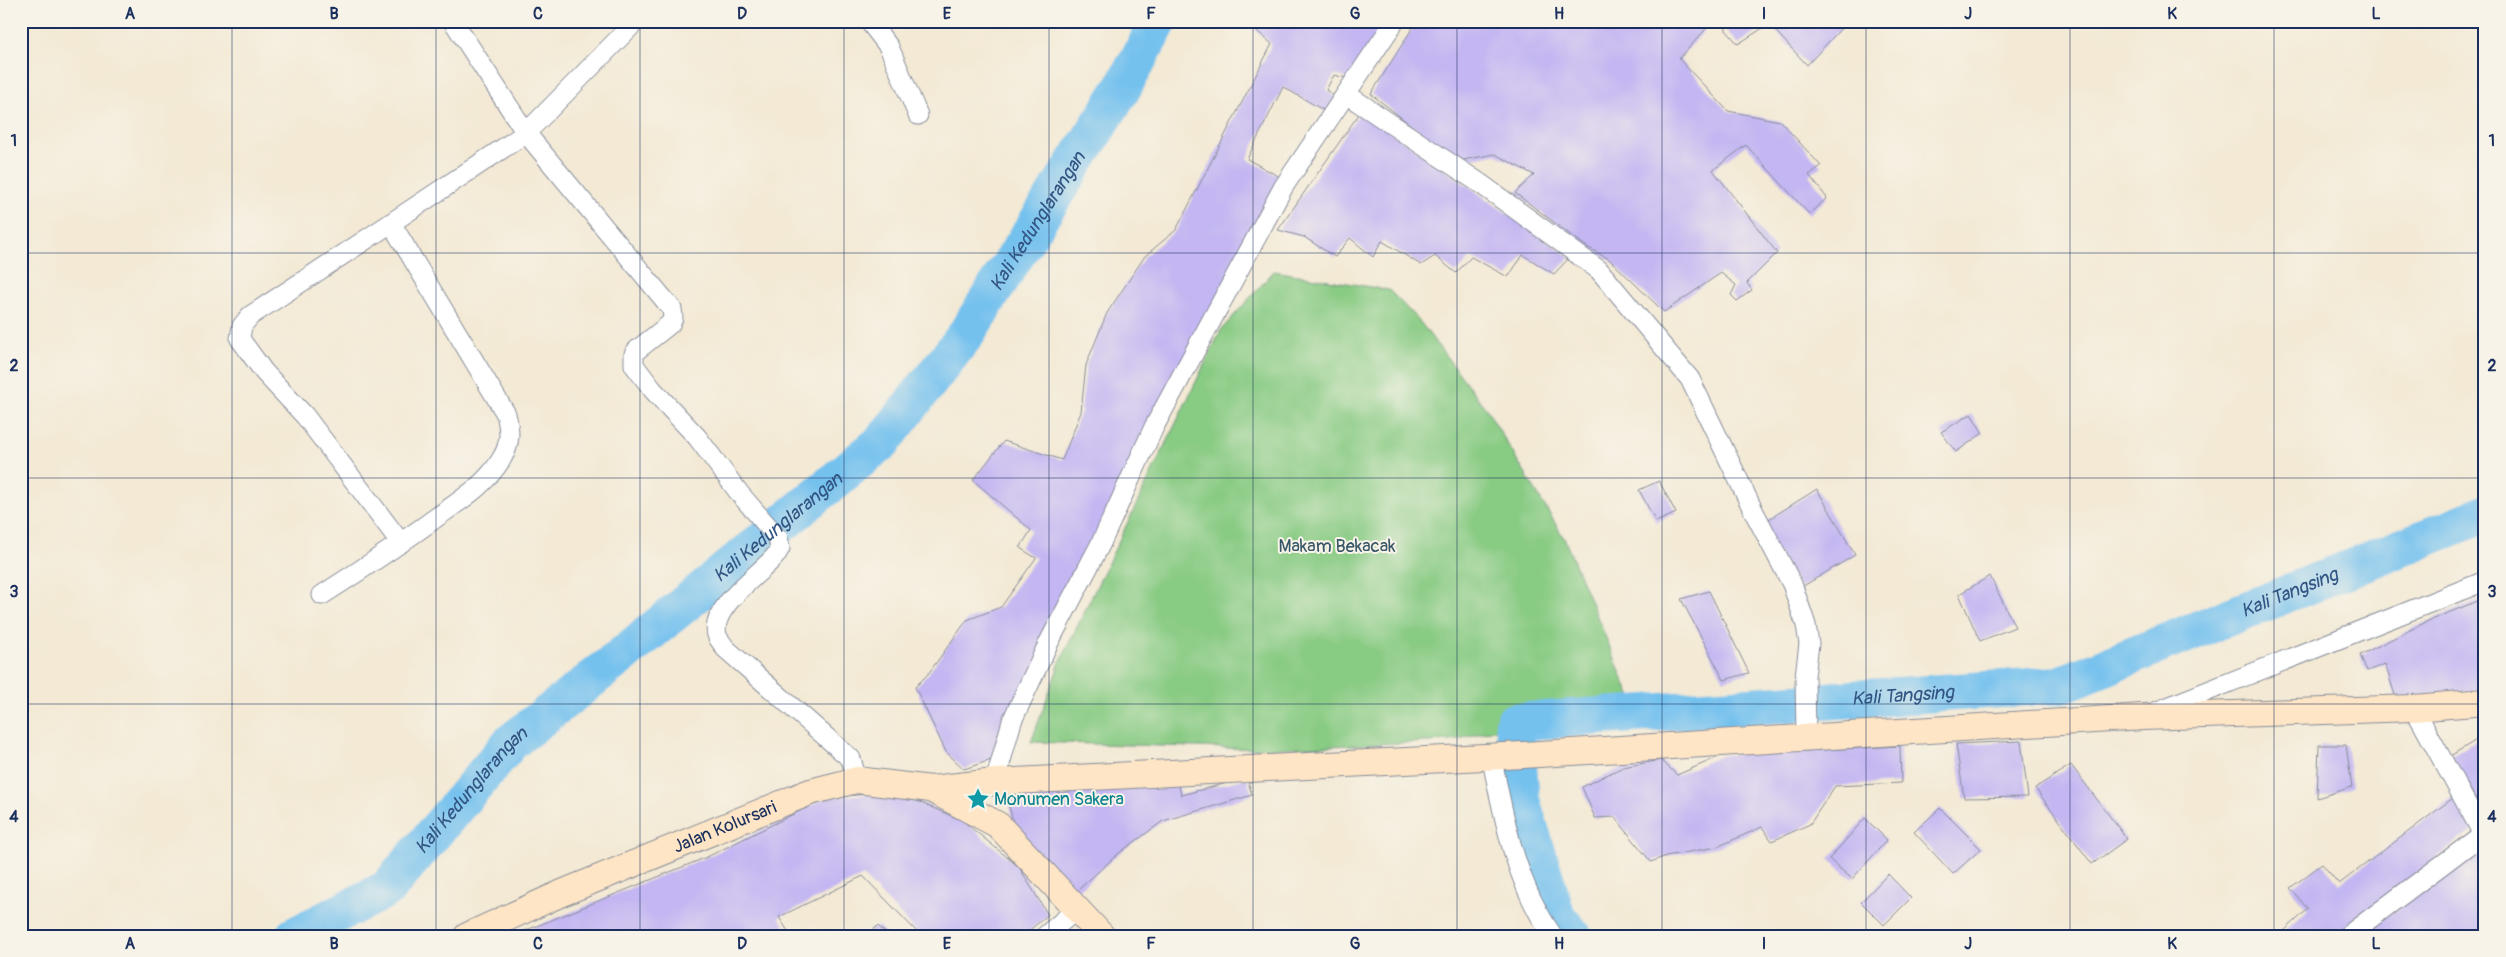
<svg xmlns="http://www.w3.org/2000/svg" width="2506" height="957" font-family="Pangolin,sans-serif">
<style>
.green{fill:#88cb83;stroke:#527d70}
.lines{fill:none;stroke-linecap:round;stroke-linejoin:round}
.river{stroke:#74c1ee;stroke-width:38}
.building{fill:#c3b6f2}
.street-casing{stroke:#878c99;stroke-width:21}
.secondary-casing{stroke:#878c99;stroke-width:28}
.street{stroke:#fff;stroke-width:19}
.secondary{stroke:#fee5c5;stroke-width:26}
.grid{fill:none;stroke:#1b2f5e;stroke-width:1;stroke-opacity:0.55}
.labels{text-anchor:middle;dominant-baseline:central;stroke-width:4;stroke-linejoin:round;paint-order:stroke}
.park-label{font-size:18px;fill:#365667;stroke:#f7f3e8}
.culture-label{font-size:18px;fill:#0d838f;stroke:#f7f3e8;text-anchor:start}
.street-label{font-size:18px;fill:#1b2f5e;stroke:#f7f3e8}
.water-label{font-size:19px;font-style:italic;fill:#315482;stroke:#f7f3e8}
.neatline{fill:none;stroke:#1b2f5e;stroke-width:2}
.grid-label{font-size:16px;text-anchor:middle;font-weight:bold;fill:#1b2f5e}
</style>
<rect width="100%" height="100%" fill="#f7f3e8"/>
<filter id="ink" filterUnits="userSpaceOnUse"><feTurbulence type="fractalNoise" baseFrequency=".02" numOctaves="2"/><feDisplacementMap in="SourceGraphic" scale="10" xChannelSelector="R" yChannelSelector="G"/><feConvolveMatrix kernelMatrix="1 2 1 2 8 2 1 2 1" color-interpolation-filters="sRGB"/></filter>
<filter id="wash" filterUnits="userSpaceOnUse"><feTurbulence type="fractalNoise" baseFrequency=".0096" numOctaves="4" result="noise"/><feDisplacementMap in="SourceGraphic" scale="20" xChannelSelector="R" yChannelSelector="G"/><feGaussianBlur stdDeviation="1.12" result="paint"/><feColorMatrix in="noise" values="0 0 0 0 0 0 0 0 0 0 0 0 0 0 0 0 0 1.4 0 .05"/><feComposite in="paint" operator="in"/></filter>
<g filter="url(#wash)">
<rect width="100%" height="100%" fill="#f3e9d4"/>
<path class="green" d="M1274,271L1389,290L1420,322L1487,410L1564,538L1638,714L1520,723L1451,741L1258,749L1031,742L1060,662L1221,330Z"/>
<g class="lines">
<g class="river">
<path id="s1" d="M294,936L387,889L511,742L619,658L883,441L964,337L1122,89L1159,21"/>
<path id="s2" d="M1573,936L1557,917L1521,800L1514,722L2060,685L2485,514"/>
</g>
</g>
<g id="blocks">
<g class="building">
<path d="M1245,21H1395L1355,80L1334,75L1326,90L1342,101L1332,115L1283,87L1247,159L1280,177L1048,644L1006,759L991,760L964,769L946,752L915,687L928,674L967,620L1001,607L1036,558L1020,548L1031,530L973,480L1004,441L1062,460L1081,412L1086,365L1107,313L1145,256L1176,230L1272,44Z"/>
<path d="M1417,21H1713L1679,59L1728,111L1780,121L1821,166L1809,175L1827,198L1809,214L1746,145L1713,170L1777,253L1747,283L1752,290L1737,301L1731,295L1736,285L1721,273L1664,312L1609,259L1587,247L1515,193L1534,175L1495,154L1463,160L1430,140L1371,94Z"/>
<path d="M1725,21H1848L1807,65L1769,24L1738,44L1726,30Z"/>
<path d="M1359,114L1380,125L1570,257L1554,274L1523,255L1508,277L1471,257L1456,273L1435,256L1421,265L1382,241L1373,257L1350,238L1335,257L1304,237L1278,230Z"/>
<path d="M1971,414L1983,433L1956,452L1941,432Z"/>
<path d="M1659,481L1676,513L1656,522L1639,490Z"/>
<path d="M1817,489L1855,555L1800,588L1761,524Z"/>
<path d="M1990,576L2015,627L1980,641L1959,594Z"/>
<path d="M1709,591L1749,673L1724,680L1681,599Z"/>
<path d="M2485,598V690L2396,698L2385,664L2367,671L2360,655L2428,621Z"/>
<path d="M2485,735V814L2450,756Z"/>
<path d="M2021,741L2028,797L1964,798L1956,744Z"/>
<path d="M2319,745H2346L2352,787L2317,798Z"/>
<path d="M1900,746L1901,783L1835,786L1810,824L1772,841L1762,827L1717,847L1666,856L1651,862L1615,817L1595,818L1582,787L1623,767L1661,760L1677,775L1723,755Z"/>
<path d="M2071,765L2127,839L2092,864L2035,788Z"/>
<path d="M1177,778L1181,795L1247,778L1252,795L1163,821L1118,854L1069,898L1017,837L1005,791Z"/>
<path d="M870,794L917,801L963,821L1019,867L1048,915L1022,936H921L863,876L779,917L791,936H512L707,857L828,797Z"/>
<path d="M2453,798L2473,829L2338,936H2287L2284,931L2308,909L2290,888L2322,864L2339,884Z"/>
<path d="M1940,808L1981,849L1953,874L1914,832Z"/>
<path d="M1865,818L1887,840L1852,879L1829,859Z"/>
<path d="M2479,847L2485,855V936H2362Z"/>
<path d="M1888,874L1911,898L1884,925L1861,902Z"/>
<path d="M878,926L889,936H864Z"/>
</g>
</g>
</g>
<g filter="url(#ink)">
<use href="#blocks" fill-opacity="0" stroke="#878c99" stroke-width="1"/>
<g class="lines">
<defs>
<g id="street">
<path d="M636,21L526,133L672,309L673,318L670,324L637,350L634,354V365L653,390L697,437L740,494L778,538L780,548L776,555C762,573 709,607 717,635C718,639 723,644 725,648L851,759L857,780"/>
<path d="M869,21L889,47L918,115"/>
<path d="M1346,94L1481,184L1599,270L1690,379L1754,512L1792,584L1806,625L1809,644L1805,676L1806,736"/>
<path d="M391,223L250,316L242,326L240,339L264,372L305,416L401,543"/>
<path d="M322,595C361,570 400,544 437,517C461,500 487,484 502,458C511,443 510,430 506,414L391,223L526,133L453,21"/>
<path d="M2155,712L2485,581"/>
<path d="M1491,755C1504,818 1515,883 1553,936"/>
<path d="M995,782L1012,721L1048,644L1101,543L1154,427L1284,186L1395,21"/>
<path d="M1045,936L1077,909"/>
<path d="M2347,936L2483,834L2414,708"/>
</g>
<g id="secondary">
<path d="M931,789L998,825L1102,936"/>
<path id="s3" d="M467,936L562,893L810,792L857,780L931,789L995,782L1523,755L2143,717L2414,708L2485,702"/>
</g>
</defs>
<use href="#street" class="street-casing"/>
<use href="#secondary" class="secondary-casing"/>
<use href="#street" class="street"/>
<use href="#secondary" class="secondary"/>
</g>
</g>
<path class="grid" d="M232,21V936M436,21V936M640,21V936M844,21V936M1049,21V936M1253,21V936M1457,21V936M1662,21V936M1866,21V936M2070,21V936M2274,21V936M21,253H2485M21,478H2485M21,704H2485"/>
<defs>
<symbol id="sight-bare" viewBox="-9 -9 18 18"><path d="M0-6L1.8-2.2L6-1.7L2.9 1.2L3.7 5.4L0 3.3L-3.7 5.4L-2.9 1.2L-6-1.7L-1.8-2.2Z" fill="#0f9aa8" stroke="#f7f3e8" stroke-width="2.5" paint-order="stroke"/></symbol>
</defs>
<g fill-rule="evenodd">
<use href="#sight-bare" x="962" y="783" width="32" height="32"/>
</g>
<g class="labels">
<g class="park-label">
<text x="1337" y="546">Makam Bekacak</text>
</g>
<g class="culture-label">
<text x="994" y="799">Monumen Sakera</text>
</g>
<g class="street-label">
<text stroke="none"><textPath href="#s3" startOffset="280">Jalan Kolursari</textPath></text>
</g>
<g class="water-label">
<text stroke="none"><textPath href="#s1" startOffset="1044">Kali Kedunglarangan</textPath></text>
<text stroke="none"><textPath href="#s1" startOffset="639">Kali Kedunglarangan</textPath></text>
<text stroke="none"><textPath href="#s2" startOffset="1020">Kali Tangsing</textPath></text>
<text stroke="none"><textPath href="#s2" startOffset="615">Kali Tangsing</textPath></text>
<text stroke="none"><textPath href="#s1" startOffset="234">Kali Kedunglarangan</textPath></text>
</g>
</g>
<rect width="2506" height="957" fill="none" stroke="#f7f3e8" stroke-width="55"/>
<rect x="28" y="28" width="2450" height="902" class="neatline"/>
<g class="grid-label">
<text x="130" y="19">A</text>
<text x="334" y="19">B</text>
<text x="538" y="19">C</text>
<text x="742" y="19">D</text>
<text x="947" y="19">E</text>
<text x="1151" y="19">F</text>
<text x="1355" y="19">G</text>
<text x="1559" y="19">H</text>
<text x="1764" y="19">I</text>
<text x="1968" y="19">J</text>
<text x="2172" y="19">K</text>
<text x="2376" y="19">L</text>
<text x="14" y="146">1</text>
<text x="2492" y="146">1</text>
<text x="14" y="371">2</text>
<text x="2492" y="371">2</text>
<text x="14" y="597">3</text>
<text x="2492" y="597">3</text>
<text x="14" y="822">4</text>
<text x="2492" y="822">4</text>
<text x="130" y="949">A</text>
<text x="334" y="949">B</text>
<text x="538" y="949">C</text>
<text x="742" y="949">D</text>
<text x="947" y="949">E</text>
<text x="1151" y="949">F</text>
<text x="1355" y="949">G</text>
<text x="1559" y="949">H</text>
<text x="1764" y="949">I</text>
<text x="1968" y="949">J</text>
<text x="2172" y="949">K</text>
<text x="2376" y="949">L</text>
</g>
</svg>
